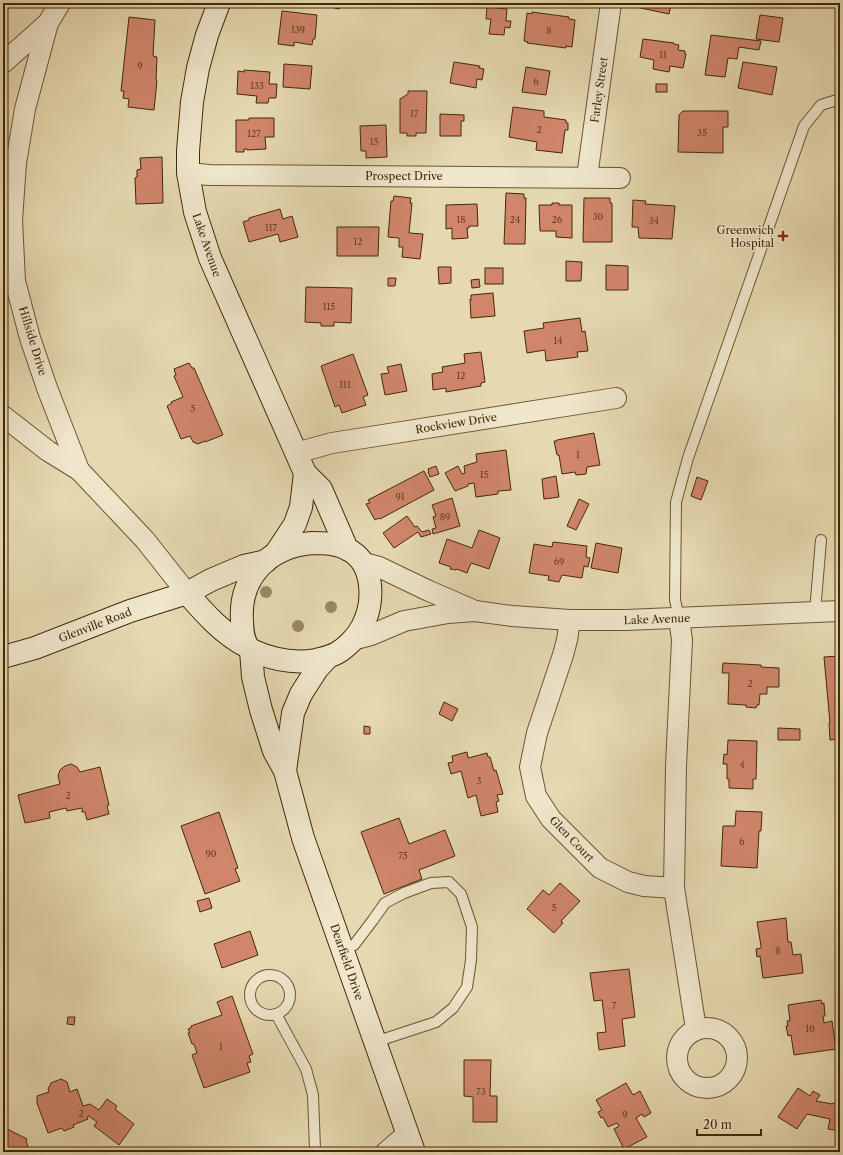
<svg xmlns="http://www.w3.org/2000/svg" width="843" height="1155" font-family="'Libre Caslon Text',serif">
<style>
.building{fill:#d1866c;stroke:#422907}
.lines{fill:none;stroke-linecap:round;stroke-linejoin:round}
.lane-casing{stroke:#6b5532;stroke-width:12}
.street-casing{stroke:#6b5532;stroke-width:22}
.secondary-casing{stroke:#422907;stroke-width:24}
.lane{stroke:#efe6cc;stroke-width:10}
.street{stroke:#efe6cc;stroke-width:20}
.secondary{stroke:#efe6cc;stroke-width:22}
.tree{fill:#988963}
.poi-dot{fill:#8f2418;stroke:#efe6cc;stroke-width:1.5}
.labels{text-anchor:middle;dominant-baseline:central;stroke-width:3;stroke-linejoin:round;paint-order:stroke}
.number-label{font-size:9px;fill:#664020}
.street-label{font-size:11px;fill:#422907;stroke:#efe6cc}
.poi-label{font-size:11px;fill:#422907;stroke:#efe6cc;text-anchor:end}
</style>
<rect width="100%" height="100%" fill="#e6d9b1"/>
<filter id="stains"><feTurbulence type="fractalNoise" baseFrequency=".005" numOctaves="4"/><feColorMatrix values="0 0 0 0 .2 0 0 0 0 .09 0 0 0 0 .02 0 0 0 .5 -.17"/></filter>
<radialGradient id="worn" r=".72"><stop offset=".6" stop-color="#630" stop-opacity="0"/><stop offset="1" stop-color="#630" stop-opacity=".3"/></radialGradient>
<g class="building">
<path d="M318,3H341L339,9L318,4Z"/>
<path d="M636,3H675V6L671,5L669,14L636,7Z"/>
<path d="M784,3H795L794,7L785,5Z"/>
<path d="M487,7L507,9L506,21H511L510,28L505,27L504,35L489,34L491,19H486Z"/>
<path d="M282,11L317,15L315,39H313L312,45L294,42V46L278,44Z"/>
<path d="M532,12L569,17V19L575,20L572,47L566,46V48L527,43L528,42L524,41L527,13L532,14Z"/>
<path d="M760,15L783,18L779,42L756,39Z"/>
<path d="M129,17L155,20L153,56L157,57L156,80L157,81L154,110L128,107L129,99L123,98L124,91H121Z"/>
<path d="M711,35L761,41L759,50L739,47L737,59L728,58L725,77L705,75Z"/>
<path d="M643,39L674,43V44L679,45L678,50L685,51V54H686L683,68L670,66L669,72L653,69L654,60L640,57Z"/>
<path d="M454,62L480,66L479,68L484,69L482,80L477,79L476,88L450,83Z"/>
<path d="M743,62L777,67L772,95L738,88Z"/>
<path d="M284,64L312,66L310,89L283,87Z"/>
<path d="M526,67L550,71L546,95L522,92Z"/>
<path d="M244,70L270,72L269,84H277L276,98H269L268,103H256L257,96L237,94L238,71L244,72Z"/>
<rect x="656" y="84" width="11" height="8"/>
<path d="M408,91H427L426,133H416V136H407V133H400V99L408,94Z"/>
<path d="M513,107L544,111V117L566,120V123H568V130H565L562,153L536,150L537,142L509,137Z"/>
<path d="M683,111H728V127H723V153L678,152L679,115Z"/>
<path d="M440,114L464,115V121H461V136H440Z"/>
<path d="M249,118H274V137H265L266,149L247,150V149H244V152H236V120H249Z"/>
<path d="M386,125L387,157L366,158V151H361L360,126Z"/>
<path d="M162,157L163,203L136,204L135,178L137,177V170L141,169L140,158Z"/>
<path d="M506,193L524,194V198H526L525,244H504Z"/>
<path d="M394,196L411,198L410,203H412L409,233L423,234L420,259L402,257L403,247H399V238L388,237L391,201H393Z"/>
<path d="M584,198H610V203H612V242H583Z"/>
<path d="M633,200L646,201L645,204L675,206L672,239L639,238L638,227H632Z"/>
<path d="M552,203H559V205H572V238L556,237V231H540L539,205H552Z"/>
<path d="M477,204L478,226H469V228H467L468,238L452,239V228L446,229V205Z"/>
<path d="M280,209L283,219L292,216L298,237L280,242L278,234L249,242L243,222L249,220V218Z"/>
<path d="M337,227H379L378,256H337Z"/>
<path d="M566,261L582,262L581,281H566Z"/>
<path d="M606,265L628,266V290H606Z"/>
<path d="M438,267H451V283L439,284Z"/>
<rect x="485" y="268" width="18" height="16"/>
<path d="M388,278H396L395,286H388Z"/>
<path d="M479,279L480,287L472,288L471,280Z"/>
<path d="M306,287L352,288L351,323L334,322V326H321V323L305,322Z"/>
<path d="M493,293L495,316L471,318L470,299L471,300V295Z"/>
<path d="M580,318L582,332L585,331L588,351L577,352L578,357L546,361L545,350L527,353L524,331L544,328L543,323Z"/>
<path d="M481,352L485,382L481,383V386L446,392V388L433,390L432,374L443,372L442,367L465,363L464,354Z"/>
<path d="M353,354L368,395L363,397L366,405L342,413L339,405L335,407L321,366Z"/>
<path d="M189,363L192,368H194L223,435L205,442V441L198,444L193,442L190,436L181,439L167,406L172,403L171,402L183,397L174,376L176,375L174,369Z"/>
<path d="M401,364L407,391L385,395L381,374L389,373L387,367Z"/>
<path d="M594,433L600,465L587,467L586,474L576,475L575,472L562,474L559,455H557L554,441H557V440Z"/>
<path d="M506,450L511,490L498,491V494L476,497L474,483L468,484V486L455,491L445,473L458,466L462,474L465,473L464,466L477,462L476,454Z"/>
<path d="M436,466L439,474L430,477L428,472H429L428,469Z"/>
<path d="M424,471L434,490L380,519L379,518L375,520L366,504L370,503L368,500Z"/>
<path d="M556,476L559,497L544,499L542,479Z"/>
<path d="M697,477L708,481L701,500L691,496Z"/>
<path d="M452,498L460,526L433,534L432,529L436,528L433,517L436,516L432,505Z"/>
<path d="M579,499L589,504L576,530L567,526Z"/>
<path d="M407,516L415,527L417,526L422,532L429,530L431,534L421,537L418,532L394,548L383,533Z"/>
<path d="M479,530L500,538L489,569L471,563L467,573L457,569L456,570L450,569L451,567L439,563L447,539L472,548Z"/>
<path d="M553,542L587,546L586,557L590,558L588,567L584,566L582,578L562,575L559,582L548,580L549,576L529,573L534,544L552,547Z"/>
<path d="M596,543L622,548L618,573L591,568Z"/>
<path d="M840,656V739L830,740L829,723H830L824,657Z"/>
<path d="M723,663L761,665V667L779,668V687H767V694H760L759,705H757L756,708L746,707V705L728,704L729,673H722Z"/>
<path d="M444,702L458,709L452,721L439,714Z"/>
<path d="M364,726L370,727V734H364Z"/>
<path d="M778,728L800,729V740H778Z"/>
<path d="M728,740L757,741L756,779H753V789L729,788V779H727V764H723L724,754L727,755Z"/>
<path d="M467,752L468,758L487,753L488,757H490L494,771L496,770L503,794L497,795L499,801L496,802L498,812L481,816L476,795L468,798L461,771L451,774L448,763L453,762L452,756Z"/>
<path d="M71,764L77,767L80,772L100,767L109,805L107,806L109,814L87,820L85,812H82V808L67,811L66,808L49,812L50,818L25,823L18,795L60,784L58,776L60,770L65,766Z"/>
<path d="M736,811L762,812L761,831H759L757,868L721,866L723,826H735Z"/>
<path d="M219,812L238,868L235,869L240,881L205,894L181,826Z"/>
<path d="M399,818L409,844L445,830L455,856L419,870L422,879L384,894L361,832Z"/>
<path d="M560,883L580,901L562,920L561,922L563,923L554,933L527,909L543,890L549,895Z"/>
<path d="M209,898L212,908L200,912L197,901Z"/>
<path d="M786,918L788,942H791L793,955L801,954L803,973L763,978L760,956L757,957L756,949L761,948V946L757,922Z"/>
<path d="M250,931L258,955L222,968L214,944Z"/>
<path d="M629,969L635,1017L622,1019L625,1046L599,1050L597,1033L606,1032L602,1000L594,1001L590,973Z"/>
<path d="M232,996L253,1054L249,1056L251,1062L247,1063L250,1072L204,1088L192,1055L197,1053L194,1044H192L188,1033H190L188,1029L191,1028V1026L222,1015L217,1002Z"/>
<path d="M821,1000L822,1004L824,1003L825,1016H823L824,1023L832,1021L836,1049L794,1055L791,1035L788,1036L786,1026H788L787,1021H790L788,1005Z"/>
<path d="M68,1017H75L74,1025L67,1024Z"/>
<path d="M464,1060H491L490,1096H497V1122H473V1097L464,1096Z"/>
<path d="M61,1079L67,1082L70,1092L77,1089L83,1106L90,1104L99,1110L107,1099L117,1106L115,1109L134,1124L119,1145L94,1126L97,1122L89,1116L87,1117L88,1119L73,1125L74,1127L64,1131L62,1128L48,1133L37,1103V1096L49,1092L48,1089L51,1083Z"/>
<path d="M626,1083L633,1095L640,1091L651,1113L644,1117L642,1114L636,1118L647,1137L624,1149L614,1129L619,1126L617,1123L608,1127L603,1117L601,1118L598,1112L602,1110L596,1100Z"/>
<path d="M798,1088L810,1096L813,1091L820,1095L816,1101L832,1104L833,1103L840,1104V1131L828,1129L830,1119L807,1114L797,1129L778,1117Z"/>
<path d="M3,1127L27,1139L26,1141L30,1152H3Z"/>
</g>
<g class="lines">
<defs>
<g id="lane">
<path d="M815,612L821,540"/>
<path d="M679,618L675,600L676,502L688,458L804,126L821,105L840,99"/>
<path d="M342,949L354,945L373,920L385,903L404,893L431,883L449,882L461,894L472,927L471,960L467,987L453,1008L436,1022L375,1042"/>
<circle cx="270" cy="995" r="20"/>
<path d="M276,1014L306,1069L313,1095L315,1149L316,1152"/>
</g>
<g id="street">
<path d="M60,3L48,23L25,109L16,163L12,220L15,281L30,338L47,388L79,470L145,540L187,593"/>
<path d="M3,63L48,23"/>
<path d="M188,173L209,175L620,178"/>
<path d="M587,177L611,3"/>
<path d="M3,416L48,451L79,470"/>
<path d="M296,453L332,443L616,398"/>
<path d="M364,563L379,567L429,591L473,610"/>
<path d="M679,618L682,640L676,766L674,888L696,1029"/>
<path d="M570,620L567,640L563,655L537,733L530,767L536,796L551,819L600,868L628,882L644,886L674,888"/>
<path d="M352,640L371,635L404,621L448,613L475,611L512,616L570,620H626L840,611"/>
<circle cx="707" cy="1058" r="30"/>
<path d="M386,1152L407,1134"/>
</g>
<g id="secondary">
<path d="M219,3L207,35L198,68L192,102L188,151V173L195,212L210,258L305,473L321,489L347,549"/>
<path d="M312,543C323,543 337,543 347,549C375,562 375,603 362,627C357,637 346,648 337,653C330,657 323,658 316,660C293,664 273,660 251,650C244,644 242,631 242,621C239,577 268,547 312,543Z"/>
<path d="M276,553L295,524L301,507L305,473"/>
<path d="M187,593C205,614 224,635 248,647"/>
<path d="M251,650L253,677L261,710L274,751L285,771L303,838L414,1152"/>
<path d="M3,657L35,648L130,611L187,593L211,580L244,566L266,561"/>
<path d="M285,771L293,713L301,694L317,669L327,658"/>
</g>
</defs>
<use href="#lane" class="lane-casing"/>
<use href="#street" class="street-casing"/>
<use href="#secondary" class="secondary-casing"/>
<use href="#lane" class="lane"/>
<use href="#street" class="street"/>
<use href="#secondary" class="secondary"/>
</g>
<g class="tree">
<circle cx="266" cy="592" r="6"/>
<circle cx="331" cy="607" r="6"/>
<circle cx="298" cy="626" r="6"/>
</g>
<path class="poi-dot" d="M781 230h4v4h4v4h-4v4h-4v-4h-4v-4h4z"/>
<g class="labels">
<g class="number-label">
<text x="298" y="29">139</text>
<text x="549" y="30">8</text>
<text x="663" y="54">11</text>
<text x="140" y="65">9</text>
<text x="536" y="81">6</text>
<text x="257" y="85">133</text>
<text x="414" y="113">17</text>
<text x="539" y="129">2</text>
<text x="702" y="132">35</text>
<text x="254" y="133">127</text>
<text x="374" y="141">15</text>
<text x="598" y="216">30</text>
<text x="461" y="219">18</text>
<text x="515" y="219">24</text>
<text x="557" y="219">26</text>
<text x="654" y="220">34</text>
<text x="271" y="227">117</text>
<text x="358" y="241">12</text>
<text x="329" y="306">115</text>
<text x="558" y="340">14</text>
<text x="461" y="375">12</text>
<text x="345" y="384">111</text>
<text x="193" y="408">5</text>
<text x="578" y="454">1</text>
<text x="484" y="474">15</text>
<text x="400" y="496">91</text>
<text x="445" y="516">89</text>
<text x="559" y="561">69</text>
<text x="750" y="683">2</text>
<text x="742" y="764">4</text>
<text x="479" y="780">3</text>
<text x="68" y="795">2</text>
<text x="742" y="841">6</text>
<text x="211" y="853">90</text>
<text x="403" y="855">75</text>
<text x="554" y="907">5</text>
<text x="778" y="950">8</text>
<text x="614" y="1005">7</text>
<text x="810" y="1028">10</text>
<text x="221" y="1046">1</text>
<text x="481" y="1091">73</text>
<text x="81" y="1113">2</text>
<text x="625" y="1114">9</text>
</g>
<g class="street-label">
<text transform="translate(599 90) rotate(-82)">Farley Street</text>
<text x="404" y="176">Prospect Drive</text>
<text transform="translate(207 245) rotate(71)">Lake Avenue</text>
<text transform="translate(33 341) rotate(73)">Hillside Drive</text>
<text transform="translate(456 423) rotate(-9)">Rockview Drive</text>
<text transform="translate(657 619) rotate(-2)">Lake Avenue</text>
<text transform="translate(95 625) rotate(-21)">Glenville Road</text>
<text transform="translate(572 839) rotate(46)">Glen Court</text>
<text transform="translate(347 962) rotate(71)">Dearfield Drive</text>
</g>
<g class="poi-label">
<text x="774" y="230">Greenwich<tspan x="774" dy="13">Hospital</tspan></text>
</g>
</g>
<rect width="843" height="1155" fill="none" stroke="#e6d9b1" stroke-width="16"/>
<rect x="4" y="4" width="835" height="1147" fill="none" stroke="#422907" stroke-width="2"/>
<rect x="8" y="8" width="827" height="1139" fill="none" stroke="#422907"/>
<path d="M697 1129v6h64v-6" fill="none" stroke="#422907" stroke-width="2"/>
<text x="703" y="1129" font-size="12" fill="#422907" stroke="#efe6cc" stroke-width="3" paint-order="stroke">20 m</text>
<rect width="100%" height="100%" filter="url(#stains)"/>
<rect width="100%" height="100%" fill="url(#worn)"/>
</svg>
